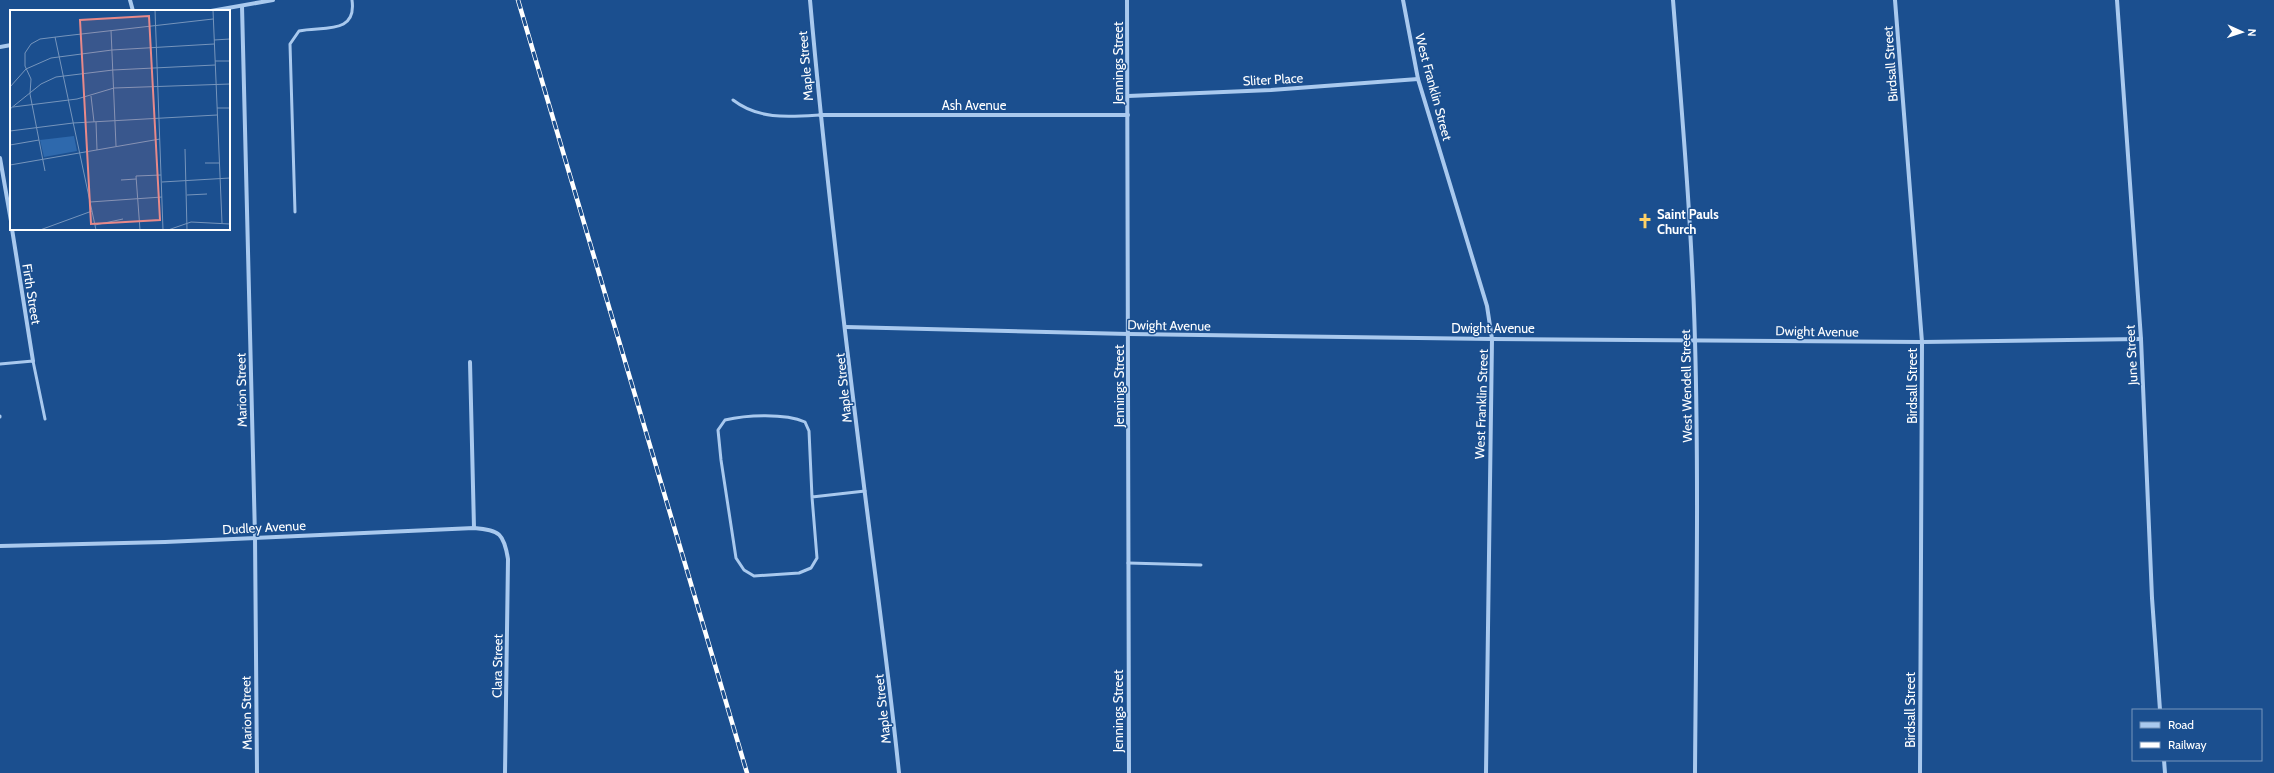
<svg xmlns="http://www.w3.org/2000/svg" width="2274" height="773" font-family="Cabin,sans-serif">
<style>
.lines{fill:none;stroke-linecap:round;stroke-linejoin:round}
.lane{stroke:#a9c9ee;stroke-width:3}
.street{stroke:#a9c9ee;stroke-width:4}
.rail-casing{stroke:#fff;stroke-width:4.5}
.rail{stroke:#1b4f8f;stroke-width:3;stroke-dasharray:9;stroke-linecap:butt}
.labels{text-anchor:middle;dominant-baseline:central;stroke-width:3;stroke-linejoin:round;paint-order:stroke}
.street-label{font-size:13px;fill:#fff;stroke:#1b4f8f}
.poi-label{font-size:13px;font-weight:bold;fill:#fff;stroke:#1b4f8f;text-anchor:start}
.inset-road{fill:none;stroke:#7695bc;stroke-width:1}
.view{fill:#e88989;fill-opacity:0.15;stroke:#e88989;stroke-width:2}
.inset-edge{fill:none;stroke:#fff;stroke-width:2}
</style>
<rect width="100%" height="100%" fill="#1b4f8f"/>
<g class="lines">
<g class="lane">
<path d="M733,100C759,120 789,117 820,115"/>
<path d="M295,212L290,44L299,31C323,26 357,35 352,0"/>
<path d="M0,364L33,361L45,419"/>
<path d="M0,416V417"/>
<path d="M812,497L809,431L805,422C785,413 746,415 725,420L718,430L721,460L736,558L744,570L754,576L799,573L811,568L817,558L812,497L865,491"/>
<path d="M1128,563L1201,565"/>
</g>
<g class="street">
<path d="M130,0L133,11"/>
<path d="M810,0C824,160 843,319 863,478C875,576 889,674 899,773"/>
<path d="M1127,0L1129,773"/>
<path d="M1403,0L1418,79L1487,306L1492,339L1486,773"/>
<path d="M1673,0C1682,114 1692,228 1695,341C1699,485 1696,629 1695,773"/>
<path d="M1895,0L1922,342L1920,773"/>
<path d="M2117,0L2141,339L2152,598L2160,710"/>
<path d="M242,6L255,537L257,773"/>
<path d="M211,11L273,0"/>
<path d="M0,47L11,45"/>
<path d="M1128,96L1271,90L1418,79"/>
<path d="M820,115H1128"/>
<path d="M0,158L11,221"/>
<path d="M12,229L33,361"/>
<path d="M846,327L1129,334L1492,339L1922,342L2141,339"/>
<path d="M470,362L474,528"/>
<path d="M0,546L165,542L474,528C500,530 504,534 508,559L505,773"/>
<path d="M2164,760L2165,773"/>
</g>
<defs>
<path id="rail" d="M518,0L747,773"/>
</defs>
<use href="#rail" class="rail-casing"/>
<use href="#rail" class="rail"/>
</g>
<defs>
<symbol id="church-bare" viewBox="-9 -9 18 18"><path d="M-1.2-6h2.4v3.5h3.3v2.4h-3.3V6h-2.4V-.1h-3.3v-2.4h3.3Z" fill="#ffd166" stroke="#1b4f8f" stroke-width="2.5" paint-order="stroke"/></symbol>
</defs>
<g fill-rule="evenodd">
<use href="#church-bare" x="1634" y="210" width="22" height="22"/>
</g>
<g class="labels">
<g class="street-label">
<text transform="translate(1118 63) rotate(-90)">Jennings Street</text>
<text transform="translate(1890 64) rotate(-94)">Birdsall Street</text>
<text transform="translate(805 66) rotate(-95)">Maple Street</text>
<text transform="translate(1273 79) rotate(-3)">Sliter Place</text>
<text transform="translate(1434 87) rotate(75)">West Franklin Street</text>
<text x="974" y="105">Ash Avenue</text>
<text transform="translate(32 294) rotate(81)">Firth Street</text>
<text transform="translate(1169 325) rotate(1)">Dwight Avenue</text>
<text x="1493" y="328">Dwight Avenue</text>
<text transform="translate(1817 331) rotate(1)">Dwight Avenue</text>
<text transform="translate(2131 355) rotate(-93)">June Street</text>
<text transform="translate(1119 386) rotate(-90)">Jennings Street</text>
<text transform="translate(1686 386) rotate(-91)">West Wendell Street</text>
<text transform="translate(1912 386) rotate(-90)">Birdsall Street</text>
<text transform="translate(843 388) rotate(-96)">Maple Street</text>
<text transform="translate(241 390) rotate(-91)">Marion Street</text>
<text transform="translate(1481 404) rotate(-88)">West Franklin Street</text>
<text transform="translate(264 527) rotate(-3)">Dudley Avenue</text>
<text transform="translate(497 666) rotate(-89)">Clara Street</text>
<text transform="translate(882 709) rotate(-96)">Maple Street</text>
<text transform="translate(1910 710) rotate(-90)">Birdsall Street</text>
<text transform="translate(1118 711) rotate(-90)">Jennings Street</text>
<text transform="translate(246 713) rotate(-91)">Marion Street</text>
</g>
<g class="poi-label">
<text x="1657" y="214">Saint Pauls<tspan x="1657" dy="15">Church</tspan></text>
</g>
</g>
<g transform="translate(10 10)">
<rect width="220" height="220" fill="#1b4f8f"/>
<path d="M64,126L67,141L34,147L30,130Z" fill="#2e69ad"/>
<path class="inset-road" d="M145,0L153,220M203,0L212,213M101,20L106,136M45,27L86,220M204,30L220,29M205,51H220M0,77L16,59L41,48L102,40L204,34M81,86L84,112M3,97L67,89L104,78L220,74M207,98H220M0,99L31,74L46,67L103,60L205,55M86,112L87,140M0,121L63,113L207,105M0,135L29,130M175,139L177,220M195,153H209M0,155L150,129M35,161L20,84L21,69L15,56V43L21,34L30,29L54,26L203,9M111,170L126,169M152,172L220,168M177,185L197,184M80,192L152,187M85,215L113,209M30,220L82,201M130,220L126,166L151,165M158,220L181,212L220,214"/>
<path class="view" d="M139,6L150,210L81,214L70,10Z"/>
<rect width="220" height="220" class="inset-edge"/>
</g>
<rect x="2132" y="709" width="130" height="52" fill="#1b4f8f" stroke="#7695bc"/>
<rect x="2140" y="722" width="20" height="6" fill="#a9c9ee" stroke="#7695bc"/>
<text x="2168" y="729" font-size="12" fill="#ffffff">Road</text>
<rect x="2140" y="742" width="20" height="6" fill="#ffffff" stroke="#7695bc"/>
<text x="2168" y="749" font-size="12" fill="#ffffff">Railway</text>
<g transform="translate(2242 32) rotate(93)" stroke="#1b4f8f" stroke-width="3" paint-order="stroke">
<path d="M0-3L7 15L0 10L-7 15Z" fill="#ffffff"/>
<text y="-6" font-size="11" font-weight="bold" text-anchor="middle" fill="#ffffff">N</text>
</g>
</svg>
